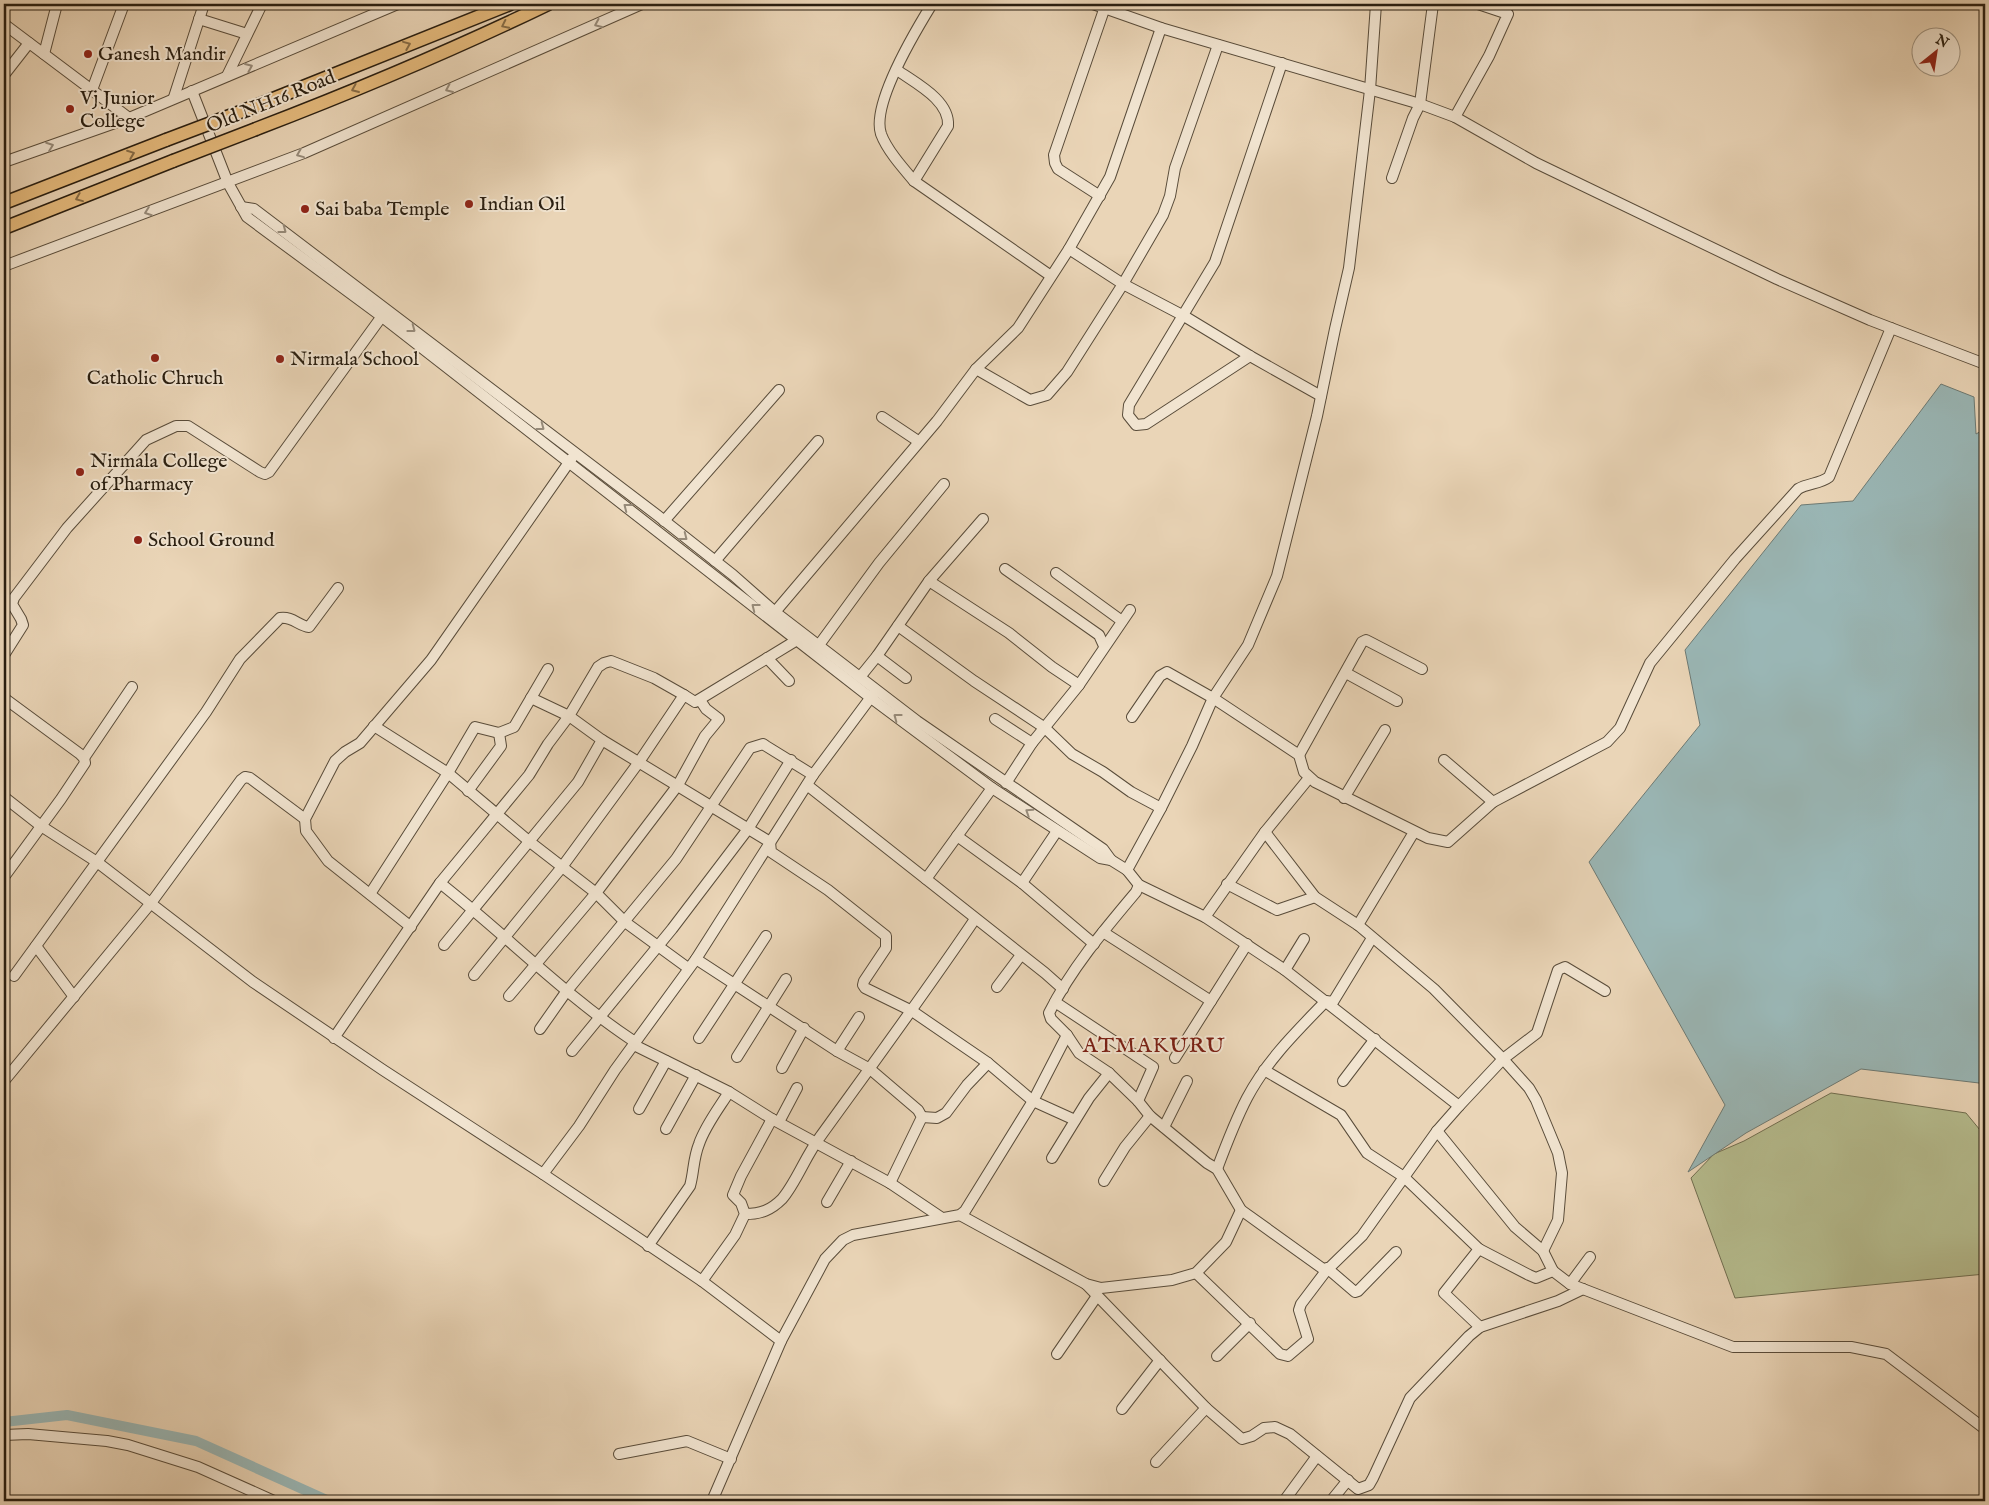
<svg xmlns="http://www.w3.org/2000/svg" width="1989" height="1505" font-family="'IM FELL English',serif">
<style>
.green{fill:#b6bd8f;stroke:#706e50}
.water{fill:#9ab7b6;stroke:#6d7a74}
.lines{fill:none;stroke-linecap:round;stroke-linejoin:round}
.canal{stroke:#9ab7b6;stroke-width:10}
.minor-casing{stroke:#594c3a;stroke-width:12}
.major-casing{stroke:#291e10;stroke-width:15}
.minor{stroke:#f1e4d0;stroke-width:10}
.major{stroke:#e5ba7c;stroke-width:12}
.major-bridge-casing{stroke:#291e10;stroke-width:15;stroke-linecap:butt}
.major-bridge{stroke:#e5ba7c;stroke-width:12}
.oneway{stroke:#978b7a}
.oneway2{stroke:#876c46}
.poi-dot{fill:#8f2418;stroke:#f1e4d0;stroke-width:2}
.labels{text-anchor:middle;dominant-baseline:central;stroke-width:4;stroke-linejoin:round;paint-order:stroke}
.poi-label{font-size:20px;fill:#291e10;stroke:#f1e4d0;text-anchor:start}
.street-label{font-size:20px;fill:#291e10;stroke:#f1e4d0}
.quarter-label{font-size:22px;letter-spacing:1px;fill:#7a1f14;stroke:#f1e4d0}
</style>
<rect width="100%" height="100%" fill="#ead5b7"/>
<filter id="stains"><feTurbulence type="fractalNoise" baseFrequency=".004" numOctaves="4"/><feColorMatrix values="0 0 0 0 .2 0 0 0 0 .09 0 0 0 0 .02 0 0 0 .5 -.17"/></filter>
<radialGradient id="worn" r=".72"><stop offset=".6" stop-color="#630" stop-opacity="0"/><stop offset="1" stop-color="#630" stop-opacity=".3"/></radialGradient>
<path class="green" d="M1831,1093L1966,1113L1985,1136V1274L1735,1298L1691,1178L1714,1154L1744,1141Z"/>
<path class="water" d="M1941,384L1974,397L1976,434L1985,429V1091L1979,1083L1861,1069L1746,1133L1688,1172L1725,1105L1589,862L1700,725L1685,650L1801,505L1853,501Z"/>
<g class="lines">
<path class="canal" d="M4,1422L67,1415L196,1441L329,1501"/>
<defs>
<g id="minor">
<path d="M932,4C916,30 871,104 881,134C887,150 902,167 914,181L1051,276"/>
<path d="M1093,4L1161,28L1420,104L1455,117L1536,163L1777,279L1870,320L1985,364"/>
<path d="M199,19L247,34"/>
<path d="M4,24L129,118"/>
<path d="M44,54L57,4"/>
<path d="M897,70C915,83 950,100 948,126L914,181"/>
<path d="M4,75L29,43"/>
<path d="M227,76L262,4"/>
<path d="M92,90L124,4"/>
<path d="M192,91L228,183L247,217L381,316L871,698L992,788L1100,858L1111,860L1127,870L1139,885L1205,917L1285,970L1459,1106"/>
<path d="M174,97L204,4"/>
<path d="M1455,117L1489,56L1508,14L1478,4"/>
<path d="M4,162L129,118L398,4"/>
<path d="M1392,178L1413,118L1420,104L1433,4"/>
<path d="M1100,196L1058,169L1055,163L1054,155L1106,4"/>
<path d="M241,207L254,209L657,515L733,575L775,612L917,721L1103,849L1111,860"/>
<path d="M1069,249L1123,284L1184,316L1250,356L1321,396"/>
<path d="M4,266L304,153L642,4"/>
<path d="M1250,356L1146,424L1136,425L1128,415L1129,405L1215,262L1282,63"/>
<path d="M976,369L1030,400L1047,395L1067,372L1123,284L1163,215L1170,196L1175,168L1218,45"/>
<path d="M882,417L918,441"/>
<path d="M664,521L779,390"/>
<path d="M715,561L818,441"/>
<path d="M1005,569L1099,635L1104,646"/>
<path d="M1056,573L1122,621"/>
<path d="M929,581L1009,633L1052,667L1079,685"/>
<path d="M775,612L937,421L976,369L1018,328L1069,249L1110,177L1161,28"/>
<path d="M898,626L974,681L1045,728L1072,754L1103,772L1131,792L1161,808"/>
<path d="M819,645L879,563L944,484"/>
<path d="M4,655L23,625L21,619L12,604L14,598L67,528L146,440L176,426H188L260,472L265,474L269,472L385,312"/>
<path d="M877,656L906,678"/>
<path d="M767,658L789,681"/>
<path d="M1346,673L1397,701"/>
<path d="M860,677L877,656L929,581L983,519"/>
<path d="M4,698L80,754L84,758L85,763L61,799L4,877"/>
<path d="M531,698L569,716L602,740L770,842L771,852L828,890L886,936V948L864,981L863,985L865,988L912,1011L988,1063L1033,1101L1075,1120"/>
<path d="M1132,717L1160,676L1167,672L1213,698L1299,755L1304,772L1315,782L1428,838L1448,842L1493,802L1607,742L1620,728L1650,663L1735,559L1798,489C1808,483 1820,484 1829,477L1891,328"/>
<path d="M995,719L1032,743"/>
<path d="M374,726L448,773L530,842L596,893L625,922L688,968"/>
<path d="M1299,755L1362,642L1366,640L1370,642L1422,669"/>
<path d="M84,758L132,687"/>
<path d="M1444,760L1493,802"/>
<path d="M1006,783L1032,743L1079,685L1130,610"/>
<path d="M807,785L1045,973L1063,989"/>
<path d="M468,791L501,746L499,733L514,727L548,669"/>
<path d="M4,797L41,826L97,862L253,982L383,1070L543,1174L702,1281L781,1341"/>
<path d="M1344,798L1385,730"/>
<path d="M1265,832L1315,897L1358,925L1434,989L1503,1059L1529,1088L1536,1100L1558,1153L1562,1173L1558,1220L1543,1251"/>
<path d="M957,836L1022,883L1094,944"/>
<path d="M1127,870L1161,808L1192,746L1213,698L1248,645L1277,576L1317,416L1335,329L1349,268L1370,90L1376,4"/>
<path d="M926,879L992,788"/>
<path d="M440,883C505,934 563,994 632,1040L634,1045L729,1092L772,1119L890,1183L942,1218"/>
<path d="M1022,883L1057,831"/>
<path d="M1227,884L1277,910L1315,897"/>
<path d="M1139,885L1136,892C1104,930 1071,969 1049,1013L1051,1019L1067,1035L1079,1053L1109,1073L1138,1101L1150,1116L1207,1163L1217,1169L1241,1210L1326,1271L1362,1236L1437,1131L1459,1106L1503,1059L1537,1033L1558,970L1565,967L1605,991"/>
<path d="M370,894L448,773L475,727L499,733"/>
<path d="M1205,917L1265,832L1309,778"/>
<path d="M1358,925L1414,832"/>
<path d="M411,927L328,861L306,831L305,819L335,761L345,752L360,743L431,660L572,458"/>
<path d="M1103,932L1211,1001"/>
<path d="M444,945L578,782L602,740"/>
<path d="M36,946L74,997"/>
<path d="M696,959L837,1051L870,1069L918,1110L922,1117L890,1183"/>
<path d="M1285,970L1304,939"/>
<path d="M474,975L562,867L639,762L684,695L695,702L797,640"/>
<path d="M14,976L206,712L240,659L280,618C292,616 299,626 309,627L338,588"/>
<path d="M997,987L1021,955"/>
<path d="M509,996L596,893L678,785L705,736L719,719L706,709L700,700"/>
<path d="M1055,1002L1153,1067L1138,1101"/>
<path d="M540,1029L566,992L676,859L750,748L763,744L766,746L813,775"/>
<path d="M334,1038L440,883L529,775L548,744L569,716L598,667L604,663L611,661L654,678L684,695"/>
<path d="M699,1038L766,936"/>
<path d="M572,1051L672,929L748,829L791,760"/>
<path d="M837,1051L859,1017"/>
<path d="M737,1057L786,979"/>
<path d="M1175,1058L1247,944"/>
<path d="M782,1068L804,1028"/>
<path d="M1264,1070L1341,1115L1367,1153L1404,1177L1479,1249L1529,1275L1536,1278L1553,1271L1570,1284L1733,1347H1851L1886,1354L1985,1429"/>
<path d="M4,1081L151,903L241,780L245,777L250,778L305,819"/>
<path d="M1343,1081L1375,1039"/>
<path d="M639,1109L666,1061"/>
<path d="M922,1117L937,1118L946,1113L967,1085L988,1063"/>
<path d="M779,1122L797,1088"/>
<path d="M1164,1127L1187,1081"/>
<path d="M666,1129L696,1075"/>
<path d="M1437,1131L1515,1227L1543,1251L1553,1271"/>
<path d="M1052,1158L1089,1098L1109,1073"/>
<path d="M1217,1169C1226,1145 1235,1121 1247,1098C1267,1060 1297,1031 1326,1001L1333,1002L1372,938"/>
<path d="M543,1174L579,1126L615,1070L696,959L813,775L874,693"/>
<path d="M1104,1181L1125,1147L1150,1116"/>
<path d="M827,1202L851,1161"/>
<path d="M745,1214C761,1214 771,1210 782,1199C796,1183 806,1155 820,1137C872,1065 925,993 975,919"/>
<path d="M960,1215L1086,1284L1101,1288L1172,1280L1196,1273L1226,1242L1241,1210"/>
<path d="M648,1246L690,1186C694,1172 693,1159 699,1144C705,1126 719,1108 729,1092"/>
<path d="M1479,1249L1444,1293L1480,1327"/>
<path d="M1327,1268L1355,1292L1358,1291L1396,1252"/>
<path d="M1196,1273L1280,1354L1288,1356L1308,1339L1299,1310L1301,1304L1326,1271"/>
<path d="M702,1281L735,1235L745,1214L741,1203L733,1195L741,1176L772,1119"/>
<path d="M1086,1284L1206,1408L1242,1439L1252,1436L1264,1428L1275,1427L1290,1434L1358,1489L1369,1485L1373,1478L1410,1398L1469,1336L1480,1327L1558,1301L1583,1289"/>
<path d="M1570,1284L1590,1257"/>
<path d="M1057,1354L1097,1296"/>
<path d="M1217,1356L1250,1323"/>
<path d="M1122,1409L1160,1360"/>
<path d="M4,1435L28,1434L107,1441L128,1445L198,1467L274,1501"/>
<path d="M619,1454L687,1441L731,1459"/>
<path d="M1156,1462L1206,1408"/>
<path d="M712,1501L781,1341L825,1259L843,1240L853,1235L960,1215L965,1211L1033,1101L1067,1035"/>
<path d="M1284,1501L1317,1456"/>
<path d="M1331,1501L1348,1480"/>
</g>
<g id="major">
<path d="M248,109L510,4"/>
<path d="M256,129C355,91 453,50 548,4"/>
<path d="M4,203L166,140"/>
<path d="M4,228L173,161"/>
</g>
</defs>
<use href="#minor" class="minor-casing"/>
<use href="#major" class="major-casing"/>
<use href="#minor" class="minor"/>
<use href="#major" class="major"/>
<defs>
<g id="major-bridge">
<path d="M166,140L248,109"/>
<path d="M173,161L256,129"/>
</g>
</defs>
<use href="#major-bridge" class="major-bridge-casing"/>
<use href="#major-bridge" class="major-bridge"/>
</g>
<defs><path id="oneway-chevron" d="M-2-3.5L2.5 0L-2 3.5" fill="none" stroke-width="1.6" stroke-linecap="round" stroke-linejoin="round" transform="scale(1.25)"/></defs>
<g class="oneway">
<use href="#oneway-chevron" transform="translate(598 24) rotate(156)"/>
<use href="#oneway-chevron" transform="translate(249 67) rotate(-23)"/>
<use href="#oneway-chevron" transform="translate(449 89) rotate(156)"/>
<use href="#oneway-chevron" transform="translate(50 146) rotate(-20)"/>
<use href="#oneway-chevron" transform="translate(300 154) rotate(158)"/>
<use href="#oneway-chevron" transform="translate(148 212) rotate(160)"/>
<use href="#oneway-chevron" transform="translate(283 230) rotate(37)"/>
<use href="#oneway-chevron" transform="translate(412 329) rotate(37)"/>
<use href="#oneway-chevron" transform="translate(541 427) rotate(37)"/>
<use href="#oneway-chevron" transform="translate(627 507) rotate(-142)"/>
<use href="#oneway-chevron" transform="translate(684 537) rotate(38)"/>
<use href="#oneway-chevron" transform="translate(755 607) rotate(-142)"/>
<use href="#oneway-chevron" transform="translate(897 717) rotate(-143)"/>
<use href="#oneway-chevron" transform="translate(1029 812) rotate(-147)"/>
</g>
<g class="oneway2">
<use href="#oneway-chevron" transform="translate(505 25) rotate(154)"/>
<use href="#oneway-chevron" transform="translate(407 45) rotate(-22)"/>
<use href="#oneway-chevron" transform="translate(355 89) rotate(157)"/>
<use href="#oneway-chevron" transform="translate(131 154) rotate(-21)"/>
<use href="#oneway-chevron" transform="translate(79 198) rotate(158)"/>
</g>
<g class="poi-dot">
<circle cx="88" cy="54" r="5"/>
<circle cx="70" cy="109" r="5"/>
<circle cx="469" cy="204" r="5"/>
<circle cx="305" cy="209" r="5"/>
<circle cx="155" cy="358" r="5"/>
<circle cx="280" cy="359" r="5"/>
<circle cx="80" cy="472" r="5"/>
<circle cx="138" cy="540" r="5"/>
</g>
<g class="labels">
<g class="poi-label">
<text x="98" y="54">Ganesh Mandir</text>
<text x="80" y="98">Vj Junior<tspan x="80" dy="23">College</tspan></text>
<text x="479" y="204">Indian Oil</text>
<text x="315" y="209">Sai baba Temple</text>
<text x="290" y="359">Nirmala School</text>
<text x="155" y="378" text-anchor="middle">Catholic Chruch</text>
<text x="90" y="461">Nirmala College<tspan x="90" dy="23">of Pharmacy</tspan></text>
<text x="148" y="540">School Ground</text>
</g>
<g class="street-label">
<text transform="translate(271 102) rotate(-22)">Old NH16 Road</text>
</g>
<g class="quarter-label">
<text x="1154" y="1046">ATMAKURU</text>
</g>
</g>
<rect width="1989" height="1505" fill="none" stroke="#ead5b7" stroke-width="20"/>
<rect x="5" y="5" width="1979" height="1495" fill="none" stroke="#291e10" stroke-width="2.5"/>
<rect x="10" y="10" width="1969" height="1485" fill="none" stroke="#291e10"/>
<g transform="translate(1936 52) rotate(30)"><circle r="24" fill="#f1e4d0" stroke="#a19583"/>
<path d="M0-4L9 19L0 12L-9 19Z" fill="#8f2418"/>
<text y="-8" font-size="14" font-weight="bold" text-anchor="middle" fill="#291e10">N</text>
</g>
<rect width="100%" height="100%" filter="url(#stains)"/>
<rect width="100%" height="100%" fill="url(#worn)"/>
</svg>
